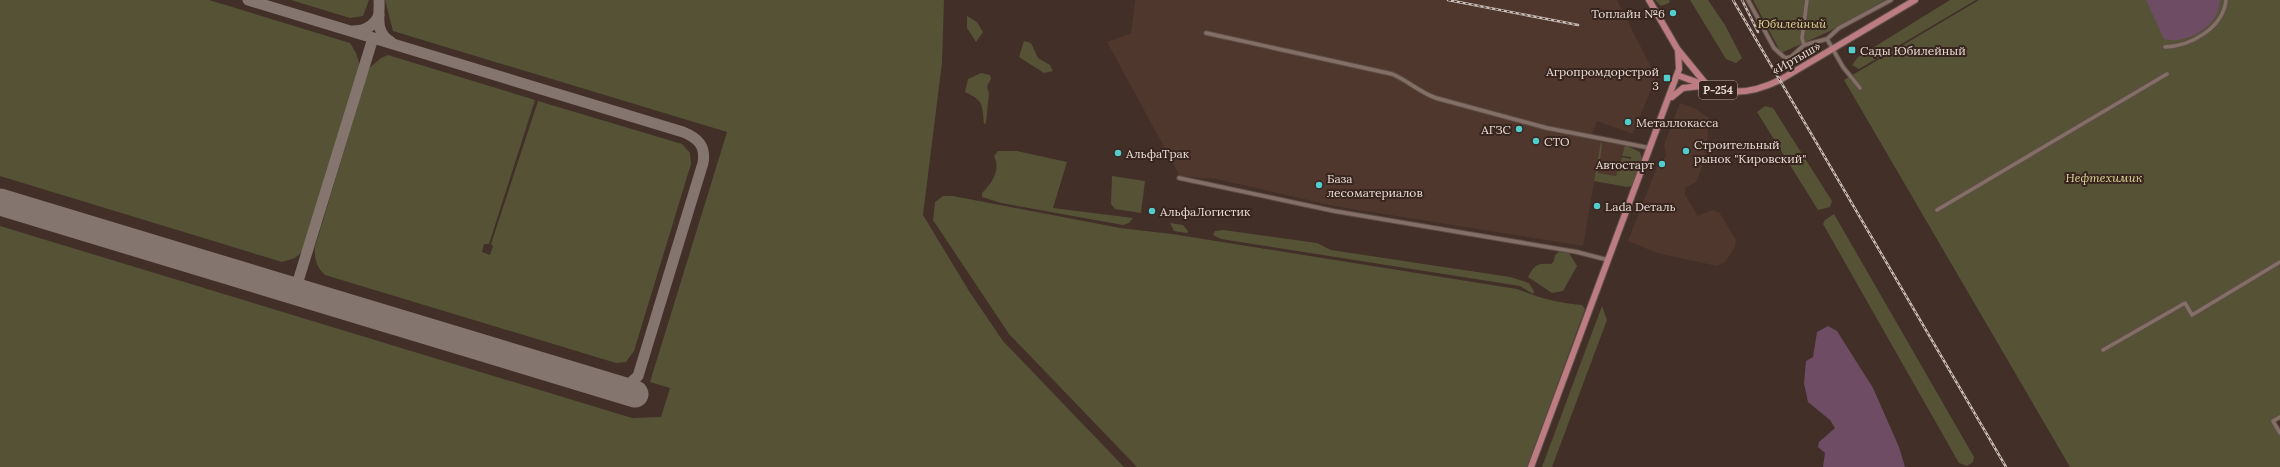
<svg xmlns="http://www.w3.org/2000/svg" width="2280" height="467" font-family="Lora,serif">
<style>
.built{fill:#50372d}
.green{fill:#555236}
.water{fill:#6e4d64}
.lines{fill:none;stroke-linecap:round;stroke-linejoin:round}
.taxiway{stroke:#85756f;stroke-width:11}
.runway{stroke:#85756f;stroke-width:27}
.street-casing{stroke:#5d4e47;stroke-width:5.5}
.primary-casing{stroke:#5d4e47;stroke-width:8}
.street{stroke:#846f67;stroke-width:3.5}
.primary{stroke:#bc7c81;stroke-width:6}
.rail-casing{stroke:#c9bbb6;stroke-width:2.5}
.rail{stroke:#37251e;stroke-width:1;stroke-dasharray:3;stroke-linecap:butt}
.poi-dot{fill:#52cdce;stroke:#37251e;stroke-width:1.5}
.labels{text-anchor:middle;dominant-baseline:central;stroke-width:4;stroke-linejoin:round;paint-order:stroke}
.shield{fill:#37251e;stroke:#b2a49f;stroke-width:1}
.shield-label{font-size:11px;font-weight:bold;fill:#e7dad6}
.poi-label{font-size:12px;fill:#e7dad6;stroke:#37251e;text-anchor:start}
.park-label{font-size:12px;font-style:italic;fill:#dfd896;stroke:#37251e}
.street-label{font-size:12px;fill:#e7dad6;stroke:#37251e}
</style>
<rect width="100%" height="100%" fill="#412f28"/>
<g class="built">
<path d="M1135,0H1617L1656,77L1633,134L1597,121L1592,134L1602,136L1583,246L1334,206L1216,179L1180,176L1107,42L1131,33Z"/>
<path d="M1680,103L1694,108L1709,118L1706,158L1696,182L1685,188V195L1698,216L1712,210L1719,212L1736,240L1735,247L1725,262L1717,266L1657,253L1628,241L1659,162L1666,157L1664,145Z"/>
<path d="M1601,142L1625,145L1616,176L1598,173Z"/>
</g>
<g class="green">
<path d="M0,0H209L350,43L356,53L360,66L303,251L295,258L282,262L0,176Z"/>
<path d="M291,0H369L363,16L350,18Z"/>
<path d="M385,0H944L942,63L923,215L969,291L1003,341L1124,467H0V226L632,418L661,417L670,388L650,382L727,132L393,31Z"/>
<path d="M1655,0H1669L1670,1L1669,3L1661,6Z"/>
<path d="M1690,0H1708L1725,25L1742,58L1736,63L1726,59Z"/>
<path d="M1753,0H1885L1828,32L1781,53Z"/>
<path d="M1950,0H1976L1859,69L1852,65L1858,57Z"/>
<path d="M1979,0H2280V418L2274,421L2280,430V467H2070L1844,80Z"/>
<path d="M967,16L977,22L983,32L976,42L967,28Z"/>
<path d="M1024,41L1031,43L1038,58L1050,65L1053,71L1044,73L1019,57Z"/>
<path d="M388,55L535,100L489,244H484L482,252L490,255L493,246L491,244L538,101L682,144L690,153L691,164L634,351L626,362L616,363L325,275C317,268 314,259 315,247L369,68L381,58Z"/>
<path d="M981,73L990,75L991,79L987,86L989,94L986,123L984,124C982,104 984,101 965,92L968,79Z"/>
<path d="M1765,106L1773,108L1832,201L1830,207L1818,210L1757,112Z"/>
<path d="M1601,141L1602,145L1598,173L1616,176L1622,157L1631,159V157L1622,156L1625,145L1640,152L1642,158L1632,186L1627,187L1594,181Z"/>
<path d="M998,151H1017L1067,162L1053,208L1133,218L1129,223L1123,225L1001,203L982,197V193C992,183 1001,170 994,156Z"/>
<path d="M1112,176L1145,181L1141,213L1115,209L1111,204Z"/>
<path d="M943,196H953L1120,228L1172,234L1517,289C1539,298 1559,303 1582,305L1585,309L1527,467H1137L1009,334L933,220L935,202Z"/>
<path d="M1834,214L1974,457L1973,462L1967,466L1959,463L1823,224L1825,220Z"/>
<path d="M1170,223L1183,225L1188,231L1187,233L1174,231Z"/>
<path d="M1223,230L1317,243L1331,250L1510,277L1529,283L1534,291L1533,294L1520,286L1221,239L1213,235L1215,231Z"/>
<path d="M1559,252L1569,253L1577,266L1563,291L1552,293L1528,277C1534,265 1538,263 1551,264L1554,261L1555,255Z"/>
<path d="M1602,306L1607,320L1552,467H1542Z"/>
</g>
<g class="water">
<path d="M2146,0H2220V1C2219,7 2218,13 2214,19C2204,33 2181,44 2164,39Z"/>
<path d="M1828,326L1837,331L1873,388L1899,447L1905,467H1823L1825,453L1818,447L1819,442L1835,428L1830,420L1808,402L1804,383L1806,361L1813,357L1817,332Z"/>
</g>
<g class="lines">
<g class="taxiway">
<path d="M248,0L683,132C698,138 706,146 703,163L638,376L628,385L615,388"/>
<path d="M379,0C380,16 374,32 391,42"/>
<path d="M353,31C365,31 374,26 379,15"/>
<path d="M295,291L373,38"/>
</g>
<path class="runway" d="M0,202L635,394"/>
<defs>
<g id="street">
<path d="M1748,0L1774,48L1785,58L1791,57L1804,45L1827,39L1839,28L1891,0"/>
<path d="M1206,33L1392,74C1407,80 1419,92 1436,98L1547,128L1650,148"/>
<path d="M1827,39L1843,67L1860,88"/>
<path d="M1804,45L1802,38L1807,0"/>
<path d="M2165,47C2191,46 2223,28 2226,0"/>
<path d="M1179,178L1334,211L1577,252L1608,260"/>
<path d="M1937,210L2167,74"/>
<path d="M2103,350L2185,303L2192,315L2280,262"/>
<path d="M2280,417L2273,421L2280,433"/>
</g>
<g id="primary">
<path d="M1679,51L1706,84"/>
<path d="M1677,75C1719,90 1737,101 1780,80L1915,0"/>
<path d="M1672,97L1683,88L1701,86"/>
<path d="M1531,467L1679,69L1678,50L1649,0"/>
</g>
</defs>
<use href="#street" class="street-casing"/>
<use href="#primary" class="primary-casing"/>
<use href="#street" class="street"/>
<use href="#primary" class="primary"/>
<defs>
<g id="rail">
<path d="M1448,0L1578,25"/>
<path d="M1733,0L2006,467"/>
<path d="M1742,0L1758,32"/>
</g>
</defs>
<use href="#rail" class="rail-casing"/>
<use href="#rail" class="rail"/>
</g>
<g class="poi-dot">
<circle cx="1673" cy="13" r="4"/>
<rect x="1848" y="46" width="8" height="8" rx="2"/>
<rect x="1663" y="74" width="8" height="8" rx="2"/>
<circle cx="1628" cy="122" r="4"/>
<circle cx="1519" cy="129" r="4"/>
<circle cx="1536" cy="141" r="4"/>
<circle cx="1686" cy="151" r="4"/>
<circle cx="1118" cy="153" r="4"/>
<circle cx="1662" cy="164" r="4"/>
<circle cx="1319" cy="185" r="4"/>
<circle cx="1597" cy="206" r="4"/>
<circle cx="1152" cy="211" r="4"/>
</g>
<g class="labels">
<rect class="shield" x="1699" y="81" width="38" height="18" rx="3"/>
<g class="shield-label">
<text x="1718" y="90">Р-254</text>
</g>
<g class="poi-label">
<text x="1665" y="13" text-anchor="end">Топлайн №6</text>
<text x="1860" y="50">Сады Юбилейный</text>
<text x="1659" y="71" text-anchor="end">Агропромдорстрой<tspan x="1659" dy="14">3</tspan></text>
<text x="1636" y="122">Металлокасса</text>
<text x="1511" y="129" text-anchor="end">АГЗС</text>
<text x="1544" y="141">СТО</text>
<text x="1694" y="144">Строительный<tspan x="1694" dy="14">рынок "Кировский"</tspan></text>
<text x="1126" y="153">АльфаТрак</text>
<text x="1654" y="164" text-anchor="end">Автостарт</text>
<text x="1327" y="178">База<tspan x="1327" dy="14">лесоматериалов</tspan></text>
<text x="1605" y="206">Lada Dеталь</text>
<text x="1160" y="211">АльфаЛогистик</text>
</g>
<g class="park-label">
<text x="1792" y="23">Юбилейный</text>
<text x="2104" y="177">Нефтехимик</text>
</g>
<g class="street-label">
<text transform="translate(1796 58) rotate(-30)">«Иртыш»</text>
</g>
</g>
</svg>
